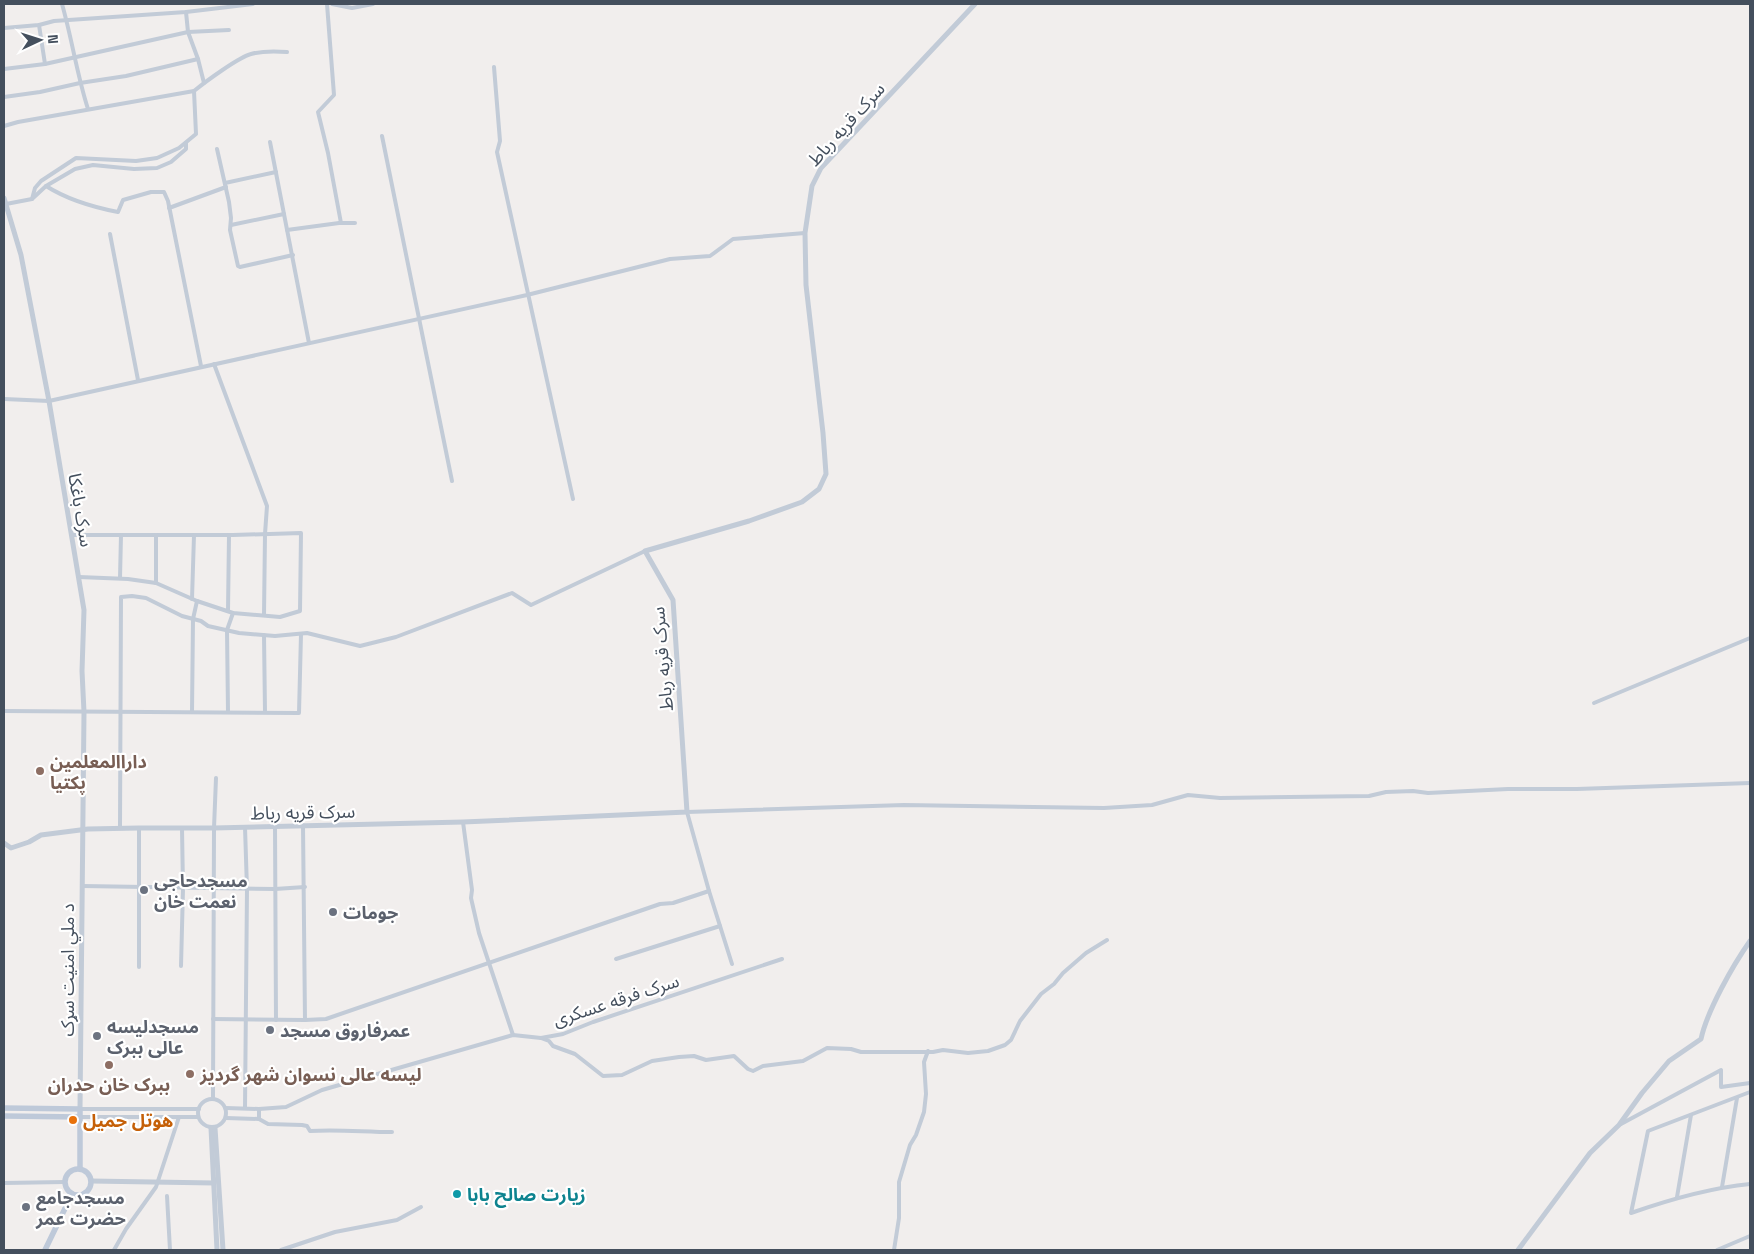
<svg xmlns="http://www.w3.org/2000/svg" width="1754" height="1254" font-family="'Space Grotesk','Noto Sans Arabic',sans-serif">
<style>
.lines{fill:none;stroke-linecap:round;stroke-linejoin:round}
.minor{stroke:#c2cbd7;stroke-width:4}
.tertiary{stroke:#c2cbd7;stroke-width:5}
.secondary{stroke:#bec9d9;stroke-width:5.5}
.education-dot{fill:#8d6e63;stroke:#fff;stroke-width:2}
.worship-dot{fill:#6b7280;stroke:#fff;stroke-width:2}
.food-dot{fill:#e8710a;stroke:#fff;stroke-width:2}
.culture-dot{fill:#0f9aa8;stroke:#fff;stroke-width:2}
.labels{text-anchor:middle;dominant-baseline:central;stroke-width:4.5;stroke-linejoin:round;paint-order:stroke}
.street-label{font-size:18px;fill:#444f5d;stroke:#fff}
.education-label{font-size:18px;font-weight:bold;fill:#785e54;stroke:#fff;text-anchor:start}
.worship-label{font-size:18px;font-weight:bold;fill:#5b616d;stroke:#fff;text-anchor:start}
.food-label{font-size:18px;font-weight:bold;fill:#c56008;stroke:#fff;text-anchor:start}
.culture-label{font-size:18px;font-weight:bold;fill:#0d838f;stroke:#fff;text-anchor:start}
</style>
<rect width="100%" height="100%" fill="#f1eeed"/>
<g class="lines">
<g class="minor">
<path d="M62,4C72,39 77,75 88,109"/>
<path d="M327,4L334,95L318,112L328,153L341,223"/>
<path d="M332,4L352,8L373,4"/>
<path d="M186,12L188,32L198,59L204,83"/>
<path d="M39,25L45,64"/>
<path d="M4,28L39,25L54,21L186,12L253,4"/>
<path d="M494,67L500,141L497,152L573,499"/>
<path d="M4,69L45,64L188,32L229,30"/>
<path d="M4,97L40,92L80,83L126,76L198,59"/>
<path d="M4,126L18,122L194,91C205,82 239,57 251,54C262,51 275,51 287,52"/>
<path d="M382,136L452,481"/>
<path d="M270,142L309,343"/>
<path d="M217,149L229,202L231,218L230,230L238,266L240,267L293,255"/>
<path d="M225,183L276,172"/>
<path d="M46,186C68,200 92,207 118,212L123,200L151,192H164L168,201L201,366"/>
<path d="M32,199L35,188L41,181L76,158L136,161L157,158L179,148L196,134L194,91"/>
<path d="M6,204L32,199L46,186L75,169L93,165L134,169L157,168L171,162L186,149V143"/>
<path d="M169,208L226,187"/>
<path d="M231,225L284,214"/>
<path d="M287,230L339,223H355"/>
<path d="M110,234L138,380"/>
<path d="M214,364L267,506L265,534L264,615"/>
<path d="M4,399L49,401L527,295L670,259L710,256L733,239L805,233"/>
<path d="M72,535H233L301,533L300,611L280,617L233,613L197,601L156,583L128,579L79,577"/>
<path d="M120,578L121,535"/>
<path d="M156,583V535"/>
<path d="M192,599L194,535"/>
<path d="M228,611L229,535"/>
<path d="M264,635L265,712"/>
<path d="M1594,703L1750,638"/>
<path d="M4,711L299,713L301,634"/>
<path d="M192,712L193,619L197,601"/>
<path d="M228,712L227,630L233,613"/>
<path d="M463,822L472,890L471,898L479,933L513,1035"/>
<path d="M303,825L305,1020"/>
<path d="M275,826L276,1020"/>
<path d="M245,827L247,889L245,1108"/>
<path d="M120,828L121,597L132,596L146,598L182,616L201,621L208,626L239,633L275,636L307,633L360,646L396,637L512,593L531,605L645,551"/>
<path d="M139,828V967"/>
<path d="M82,886L275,889L305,887"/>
<path d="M616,959L720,926"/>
<path d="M732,964L709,891L687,812L904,805L1104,808L1152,805L1188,795L1220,798L1369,796L1386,792L1413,791L1428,793L1508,789H1577L1750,783"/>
<path d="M181,966L183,889L182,828"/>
<path d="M213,1019L305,1020L326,1019L660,904L673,903L709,891"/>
<path d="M541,1038L549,1041L553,1046L575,1054L603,1076L622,1075L652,1061L679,1057L694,1056L706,1060L734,1056L748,1069L753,1071L763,1066L803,1061L827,1048L851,1049L861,1052H933L943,1050L968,1053L988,1051L1005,1045L1011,1040L1020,1021L1041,994L1054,984L1063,973L1086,953L1107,940"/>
<path d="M1750,1092L1648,1131L1631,1213C1671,1199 1709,1188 1750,1184"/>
<circle cx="212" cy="1113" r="14"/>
<path d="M213,1099L214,828L216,778"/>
<path d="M226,1108L259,1109L286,1107L322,1090L513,1035L541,1038L563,1034L593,1022L782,959"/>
<path d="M80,1109H199"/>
<path d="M80,1117H198"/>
<path d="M226,1118L259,1119V1109"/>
<path d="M259,1119L268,1124L302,1125L307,1126L310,1131C337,1129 365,1132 392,1132"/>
<path d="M1621,1124L1721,1070V1087L1750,1083"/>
<path d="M4,1183L64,1182"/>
<path d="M1722,1187L1737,1098"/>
<path d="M167,1196L170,1250"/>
<path d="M1677,1197L1691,1115"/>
<path d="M114,1250L126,1229L156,1187L179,1117"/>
<path d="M281,1250L335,1232L397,1220L421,1207"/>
<path d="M894,1250L899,1218V1182L910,1145L916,1135L924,1112L926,1094L924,1062L928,1051"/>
<path d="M1717,1250L1750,1236"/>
</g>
<g class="tertiary">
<path d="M4,198L21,255L49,401L84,610L82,671L84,712L80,1109"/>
<path d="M4,843L11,848L29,842L41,835L88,829L139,828H214L463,822L687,812L673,600L645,551L749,521L802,502L819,489L826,474L823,433L806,285L805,233L812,186L821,168L975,4"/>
<path d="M211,1128L217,1250"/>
<path d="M215,1128L223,1250"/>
<path d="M91,1181L214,1183"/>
<path d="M1518,1250L1590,1153L1619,1125L1642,1093L1669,1061L1701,1039C1707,1011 1733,965 1750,941"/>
</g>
<g class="secondary">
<path d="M4,1108L80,1109V1169"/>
<path d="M4,1116L80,1117"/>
<circle cx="78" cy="1182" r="13"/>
<path d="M45,1250L72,1194"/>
</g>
</g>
<g class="education-dot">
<circle cx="40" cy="771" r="5"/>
<circle cx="109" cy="1065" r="5"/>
<circle cx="190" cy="1074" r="5"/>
</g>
<g class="worship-dot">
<circle cx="144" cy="890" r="5"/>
<circle cx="333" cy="912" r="5"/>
<circle cx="270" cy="1030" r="5"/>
<circle cx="97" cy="1036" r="5"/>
<circle cx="26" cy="1207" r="5"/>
</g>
<circle class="food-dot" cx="73" cy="1120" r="5"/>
<circle class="culture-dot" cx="457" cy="1194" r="5"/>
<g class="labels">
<g class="street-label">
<text transform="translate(846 124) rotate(-48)">سرک قریه رباط</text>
<text transform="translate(81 510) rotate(80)">سرک باغکا</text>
<text transform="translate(662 659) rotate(-95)">سرک قریه رباط</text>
<text transform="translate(303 812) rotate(-1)">سرک قریه رباط</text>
<text transform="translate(67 970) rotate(-90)">د ملي امنیت سړک</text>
<text transform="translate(616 1000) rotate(-18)">سرک فرقه عسکری</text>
</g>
<g class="education-label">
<text x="50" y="761">داراالمعلمین<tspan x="50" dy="21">پکتیا</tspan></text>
<text x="200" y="1074">لیسه عالی نسوان شهر گردیز</text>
<text x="109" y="1084" text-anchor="middle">ببرک خان حدران</text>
</g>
<g class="worship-label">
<text x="154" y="880">مسجدحاجی<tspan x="154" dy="21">نعمت خان</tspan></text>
<text x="343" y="912">جومات</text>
<text x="107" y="1026">مسجدلیسه<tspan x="107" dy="21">عالی ببرک</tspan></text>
<text x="280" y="1030">عمرفاروق مسجد</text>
<text x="36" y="1197">مسجدجامع<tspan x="36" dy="21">حضرت عمر</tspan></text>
</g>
<g class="food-label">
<text x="83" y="1120">هوتل جمیل</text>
</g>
<g class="culture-label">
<text x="467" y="1194">زیارت صالح بابا</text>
</g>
</g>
<rect width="1754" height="1254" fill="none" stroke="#444f5d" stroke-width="10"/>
<g transform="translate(40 40) rotate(86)" stroke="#ffffff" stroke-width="4" paint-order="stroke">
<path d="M0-4L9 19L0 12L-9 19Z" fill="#444f5d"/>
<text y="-8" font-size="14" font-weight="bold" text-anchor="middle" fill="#444f5d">N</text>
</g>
</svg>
